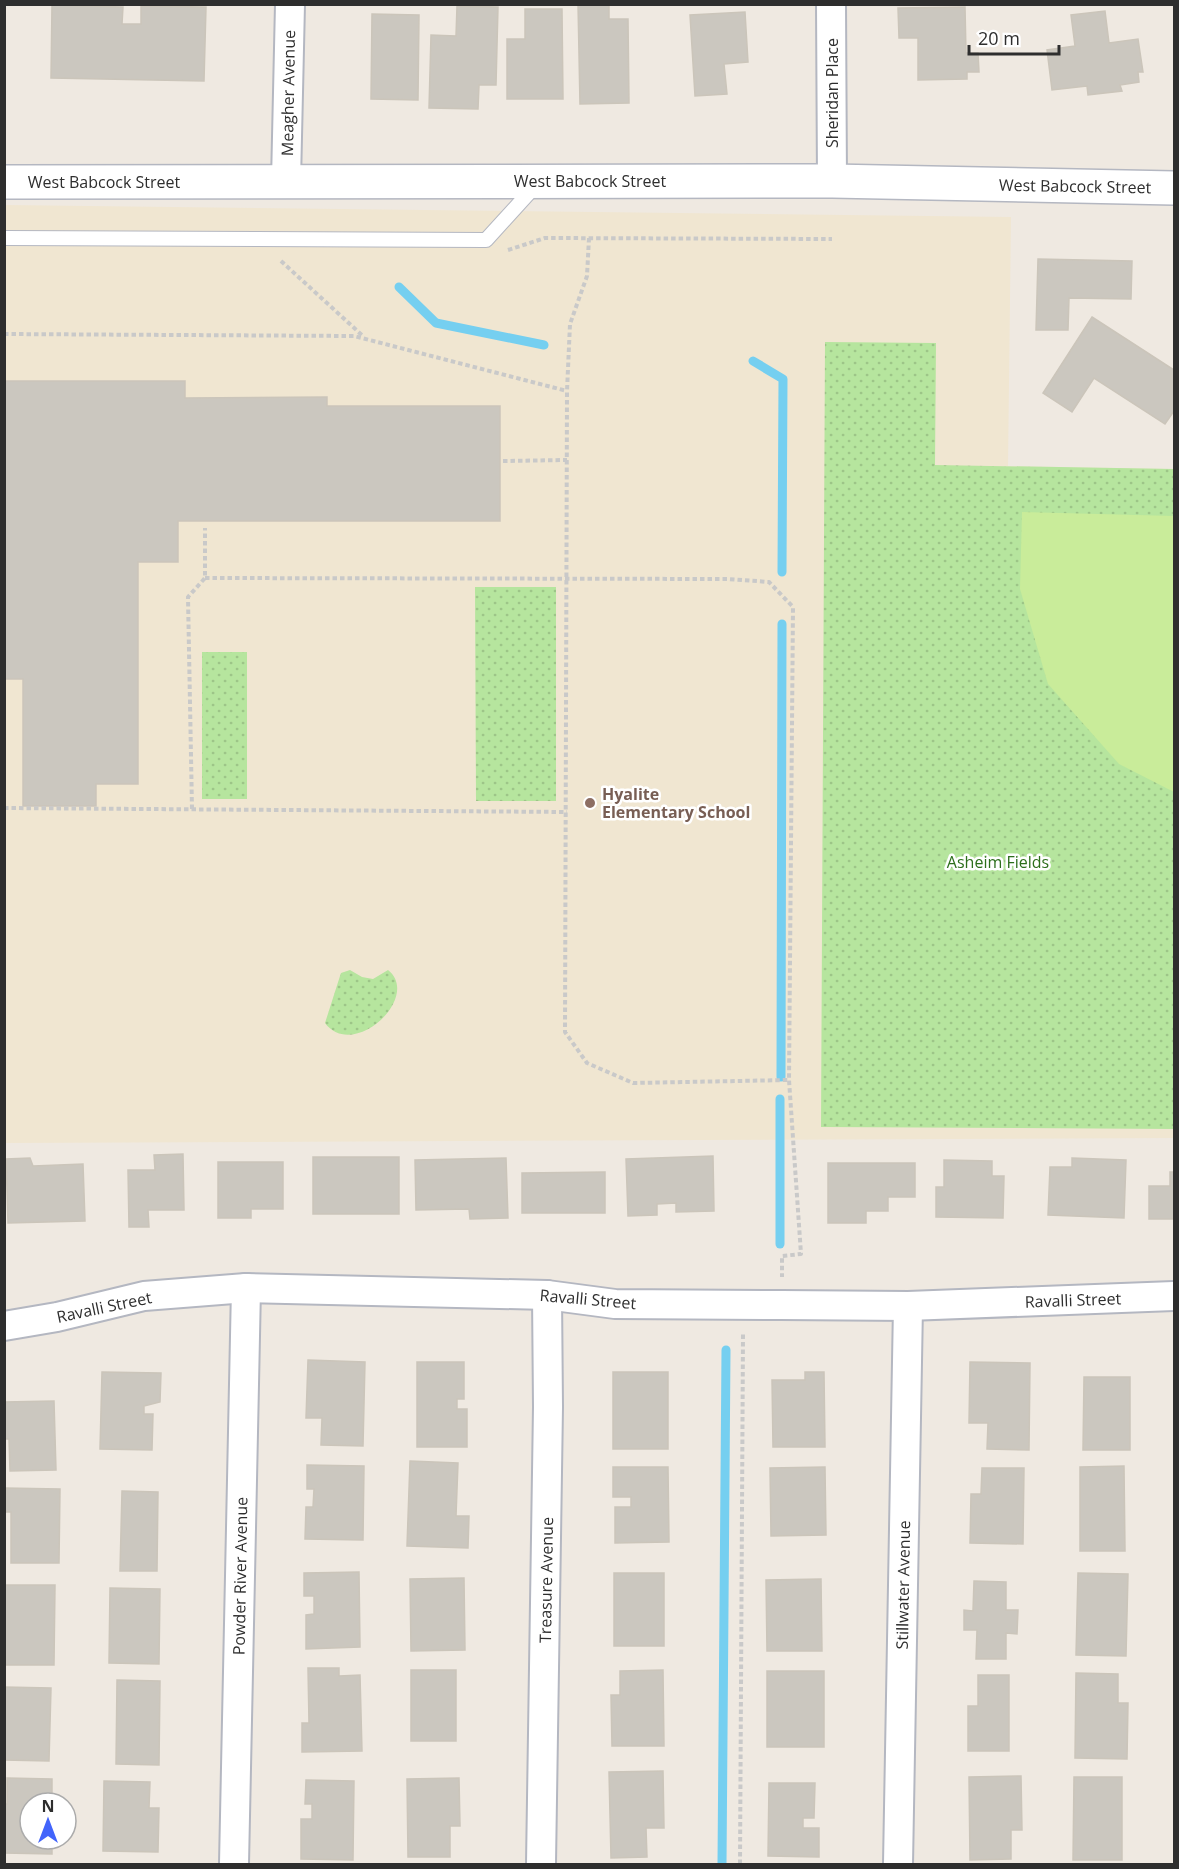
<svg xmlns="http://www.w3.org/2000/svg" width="1179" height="1869" font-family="'Open Sans',sans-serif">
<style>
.education{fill:#f0e6d1}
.park{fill:url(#park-dots)}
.pitch{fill:#c9ec9a}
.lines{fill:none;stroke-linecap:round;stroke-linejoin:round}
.stream{stroke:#75cff0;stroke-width:9}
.building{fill:#cbc7bf;stroke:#cbc5ba;stroke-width:1.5}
.service-casing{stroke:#b4b7c1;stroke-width:16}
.minor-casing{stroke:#b4b7c1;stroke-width:32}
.tertiary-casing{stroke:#b4b7c1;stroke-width:36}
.path{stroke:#c9c9c9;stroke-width:4;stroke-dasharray:4.5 3;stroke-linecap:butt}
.service{stroke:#fff;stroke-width:14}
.minor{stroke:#fff;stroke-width:28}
.tertiary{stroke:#fff;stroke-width:33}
.education-dot{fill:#8d6e63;stroke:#fff;stroke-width:2}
.labels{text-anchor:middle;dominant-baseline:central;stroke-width:5;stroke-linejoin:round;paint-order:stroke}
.street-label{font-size:16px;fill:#2e2e2e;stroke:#fff}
.education-label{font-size:16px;font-weight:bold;fill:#785e54;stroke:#fff;text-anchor:start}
.park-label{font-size:16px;fill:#2c6e1b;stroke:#fff}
</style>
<defs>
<pattern id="park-dots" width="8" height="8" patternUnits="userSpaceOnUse" patternTransform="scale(1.5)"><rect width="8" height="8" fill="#b6e59e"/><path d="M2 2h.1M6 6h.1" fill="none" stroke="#9dc588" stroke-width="1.8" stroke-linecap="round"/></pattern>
</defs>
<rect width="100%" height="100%" fill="#efe9e1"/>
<path class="education" d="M5,205L1011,217L1008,466L1174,469V1138L5,1143Z"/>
<g class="park">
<path d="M825,342L936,343L935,465L1174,469V1129L821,1127Z"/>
<path d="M475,587H556V801H476Z"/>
<rect x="202" y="652" width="45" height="147"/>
<path d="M350,970L362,977L373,979L388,970C422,997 353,1061 325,1023L340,976L341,973Z"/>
</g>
<path class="pitch" d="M1022,512L1174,516V792L1119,764L1048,684L1020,589Z"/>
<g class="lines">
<g class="stream">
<path d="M399,287L436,323L544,345"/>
<path d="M753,361L783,379L782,572"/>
<path d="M781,1077L782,624"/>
<path d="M780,1244V1099"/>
<path d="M722,1864L726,1350"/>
</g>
</g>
<g class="building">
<path d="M578,4H609V19H628L629,103L580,104Z"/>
<path d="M52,5L123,7L122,24H141V6L206,7L204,81L51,78Z"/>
<path d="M457,6L498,7L496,85H479L478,109L429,108L431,35L456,36Z"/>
<path d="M965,7L966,53H978L979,72H967V79L918,80V38H899L898,8Z"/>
<path d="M525,9H562L563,99H507V39H525Z"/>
<path d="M1105,11L1109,43L1138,39L1143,72H1138L1139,82L1120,85L1122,91L1088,95L1087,86L1052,90L1047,50L1075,46L1071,15Z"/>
<path d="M745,12L748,62L724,64L727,94L695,96L690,15Z"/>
<path d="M372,14L419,15L418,100L371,99Z"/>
<path d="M1038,259L1132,261L1131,299L1069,298L1068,330H1036Z"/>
<path d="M1092,317L1174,370V411L1165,424L1094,378L1072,412L1043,393Z"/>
<path d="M4,381H185V398L327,397V406H500V521H178V562H138V784H96V806H23V679H4Z"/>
<path d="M183,1154L184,1210H148L149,1227H129L128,1170H155L154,1155Z"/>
<path d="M713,1156L714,1211L676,1212V1203L657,1204V1215L628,1216L626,1159Z"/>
<rect x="313" y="1157" width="86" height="57"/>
<path d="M30,1158L33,1166L83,1164L85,1221L8,1223L6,1159Z"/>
<path d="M506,1158L508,1218L470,1219L469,1209L416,1210L415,1160Z"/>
<path d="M1072,1158L1126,1160L1124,1218L1048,1215L1050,1167H1072Z"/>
<path d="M944,1160L992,1161V1176H1004L1003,1218L936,1217V1187H944Z"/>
<path d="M218,1162H283V1209H251V1218H218Z"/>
<path d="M828,1163H915V1197H888V1211H866V1223H828Z"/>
<path d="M605,1172V1213H522V1173Z"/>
<path d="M1170,1172H1174V1219H1149V1186H1170Z"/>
<path d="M308,1360L365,1362L363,1446L321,1445L322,1418H306Z"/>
<path d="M417,1362H464V1399H457V1409H467V1447H417Z"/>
<path d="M970,1362L1030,1363L1029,1450L987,1449L988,1423H969Z"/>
<path d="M102,1372L161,1373L160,1402L144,1406V1414H153L152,1450L100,1449Z"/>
<rect x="613" y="1372" width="55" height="77"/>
<path d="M805,1372H824L825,1447H773L772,1380H805Z"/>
<path d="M1084,1377H1130V1450H1083Z"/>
<path d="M54,1401L56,1470L10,1471L9,1439H4V1402Z"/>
<path d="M410,1461L458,1463L456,1516H469L468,1548L407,1546Z"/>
<path d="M307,1465L364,1466L363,1540L305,1539L306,1507H313L314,1489H307Z"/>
<path d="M1124,1466L1125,1551H1080V1467Z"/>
<path d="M613,1467H668L669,1542L615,1543V1507H631V1497H613Z"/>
<path d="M825,1467L826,1535L771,1536L770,1468Z"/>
<path d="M982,1468H1024L1023,1544L970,1543L971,1494H981Z"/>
<path d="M4,1488L60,1489L59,1563H11V1512H4Z"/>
<path d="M122,1491L158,1492L157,1571H120Z"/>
<path d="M359,1572L360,1647L306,1649V1615L314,1614V1596H304V1573Z"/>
<rect x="614" y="1573" width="50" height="73"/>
<path d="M1078,1573L1128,1574L1126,1656L1076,1655Z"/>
<path d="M464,1578L465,1650L411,1651L410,1579Z"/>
<path d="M821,1579L822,1651H767L766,1580Z"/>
<path d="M974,1581L1006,1582V1610H1018L1017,1634L1006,1633V1659H976L977,1630H964V1610L973,1611Z"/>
<path d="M4,1585H55L54,1665H4Z"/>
<path d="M110,1588L160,1589L159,1664L109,1663Z"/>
<path d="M308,1668H339V1676L360,1675L362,1751L302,1752V1723H309Z"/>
<rect x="411" y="1670" width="45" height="71"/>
<path d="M663,1670L664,1746H612L611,1695H620V1671Z"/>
<rect x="767" y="1671" width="57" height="76"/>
<path d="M1076,1673L1118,1674V1703H1128L1127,1759L1075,1758Z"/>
<path d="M978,1675H1009V1751H968V1706H978Z"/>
<path d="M117,1680L160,1681L159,1765L116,1764Z"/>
<path d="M4,1687L51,1688L49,1761L4,1760Z"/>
<path d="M663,1771L664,1828H646L647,1857L611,1858L609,1772Z"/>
<path d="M1021,1776L1022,1830H1011V1859L970,1860L969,1777Z"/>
<path d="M1074,1777H1122V1860H1073Z"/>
<path d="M7,1778L52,1779V1803H30V1839H52V1854L4,1853V1804H7Z"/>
<path d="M459,1778L460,1826H450V1857H408L407,1779Z"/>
<path d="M306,1780L354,1781L353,1860L301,1859V1819H312V1804H305Z"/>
<path d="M104,1781L150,1782L149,1808H159L158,1852L103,1851Z"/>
<path d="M769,1783H815L814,1818H803V1828H819V1857L768,1856Z"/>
</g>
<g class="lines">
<defs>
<path id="service" d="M4,238L486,240L536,185"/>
<g id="minor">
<path d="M831,4L832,181"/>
<path d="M286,181L290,4"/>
<path d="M4,1326L57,1317L144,1296L246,1288L547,1295L615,1304L781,1305L908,1306L1174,1296"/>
<path d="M234,1864L246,1288"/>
<path d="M541,1864L548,1407L547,1295"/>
<path d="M898,1864L908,1306"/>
</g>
<path id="tertiary" d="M4,182L832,181L1174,188"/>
</defs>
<use href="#service" class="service-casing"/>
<use href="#minor" class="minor-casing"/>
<use href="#tertiary" class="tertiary-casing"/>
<g class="path">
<path d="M589,238L587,276L570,324L567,391L565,1032L587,1063L633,1083L789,1080"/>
<path d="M508,250L545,238L832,239"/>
<path d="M281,261L364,337"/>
<path d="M4,334L354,336L567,391"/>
<path d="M503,461L567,460"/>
<path d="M205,578L728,579L769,582L793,607L789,1080L801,1254L782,1256V1277"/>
<path d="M4,808L567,812"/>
<path d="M192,809L188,597L205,578V528"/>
<path d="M740,1864L743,1334"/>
</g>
<use href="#service" class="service"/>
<use href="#minor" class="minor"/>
<use href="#tertiary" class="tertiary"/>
</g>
<circle class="education-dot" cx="590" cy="803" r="6"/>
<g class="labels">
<g class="street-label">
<text transform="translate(288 93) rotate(-89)">Meagher Avenue</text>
<text transform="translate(832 93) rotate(-90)">Sheridan Place</text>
<text x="590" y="181">West Babcock Street</text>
<text x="104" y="182">West Babcock Street</text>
<text transform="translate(1075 186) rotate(1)">West Babcock Street</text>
<text transform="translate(588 1299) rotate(5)">Ravalli Street</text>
<text transform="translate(1073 1300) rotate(-2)">Ravalli Street</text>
<text transform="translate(104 1307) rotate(-12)">Ravalli Street</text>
<text transform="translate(240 1576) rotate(-89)">Powder River Avenue</text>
<text transform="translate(546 1580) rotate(-89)">Treasure Avenue</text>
<text transform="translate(903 1585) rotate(-89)">Stillwater Avenue</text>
</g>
<g class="education-label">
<text x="602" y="794">Hyalite<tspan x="602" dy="18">Elementary School</tspan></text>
</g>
<g class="park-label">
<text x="998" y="862">Asheim Fields</text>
</g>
</g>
<rect width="1179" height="1869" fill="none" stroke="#2e2e2e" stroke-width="12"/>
<g transform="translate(48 1821)"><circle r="28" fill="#ffffff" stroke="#ababab" stroke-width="1.5"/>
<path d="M0-4.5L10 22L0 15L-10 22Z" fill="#4264fb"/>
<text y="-9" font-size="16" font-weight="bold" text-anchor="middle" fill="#2e2e2e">N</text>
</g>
<path d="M969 45v9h90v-9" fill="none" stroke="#2e2e2e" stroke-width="3"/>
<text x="978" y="45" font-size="18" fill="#2e2e2e" stroke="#ffffff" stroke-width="4.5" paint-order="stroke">20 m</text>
</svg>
